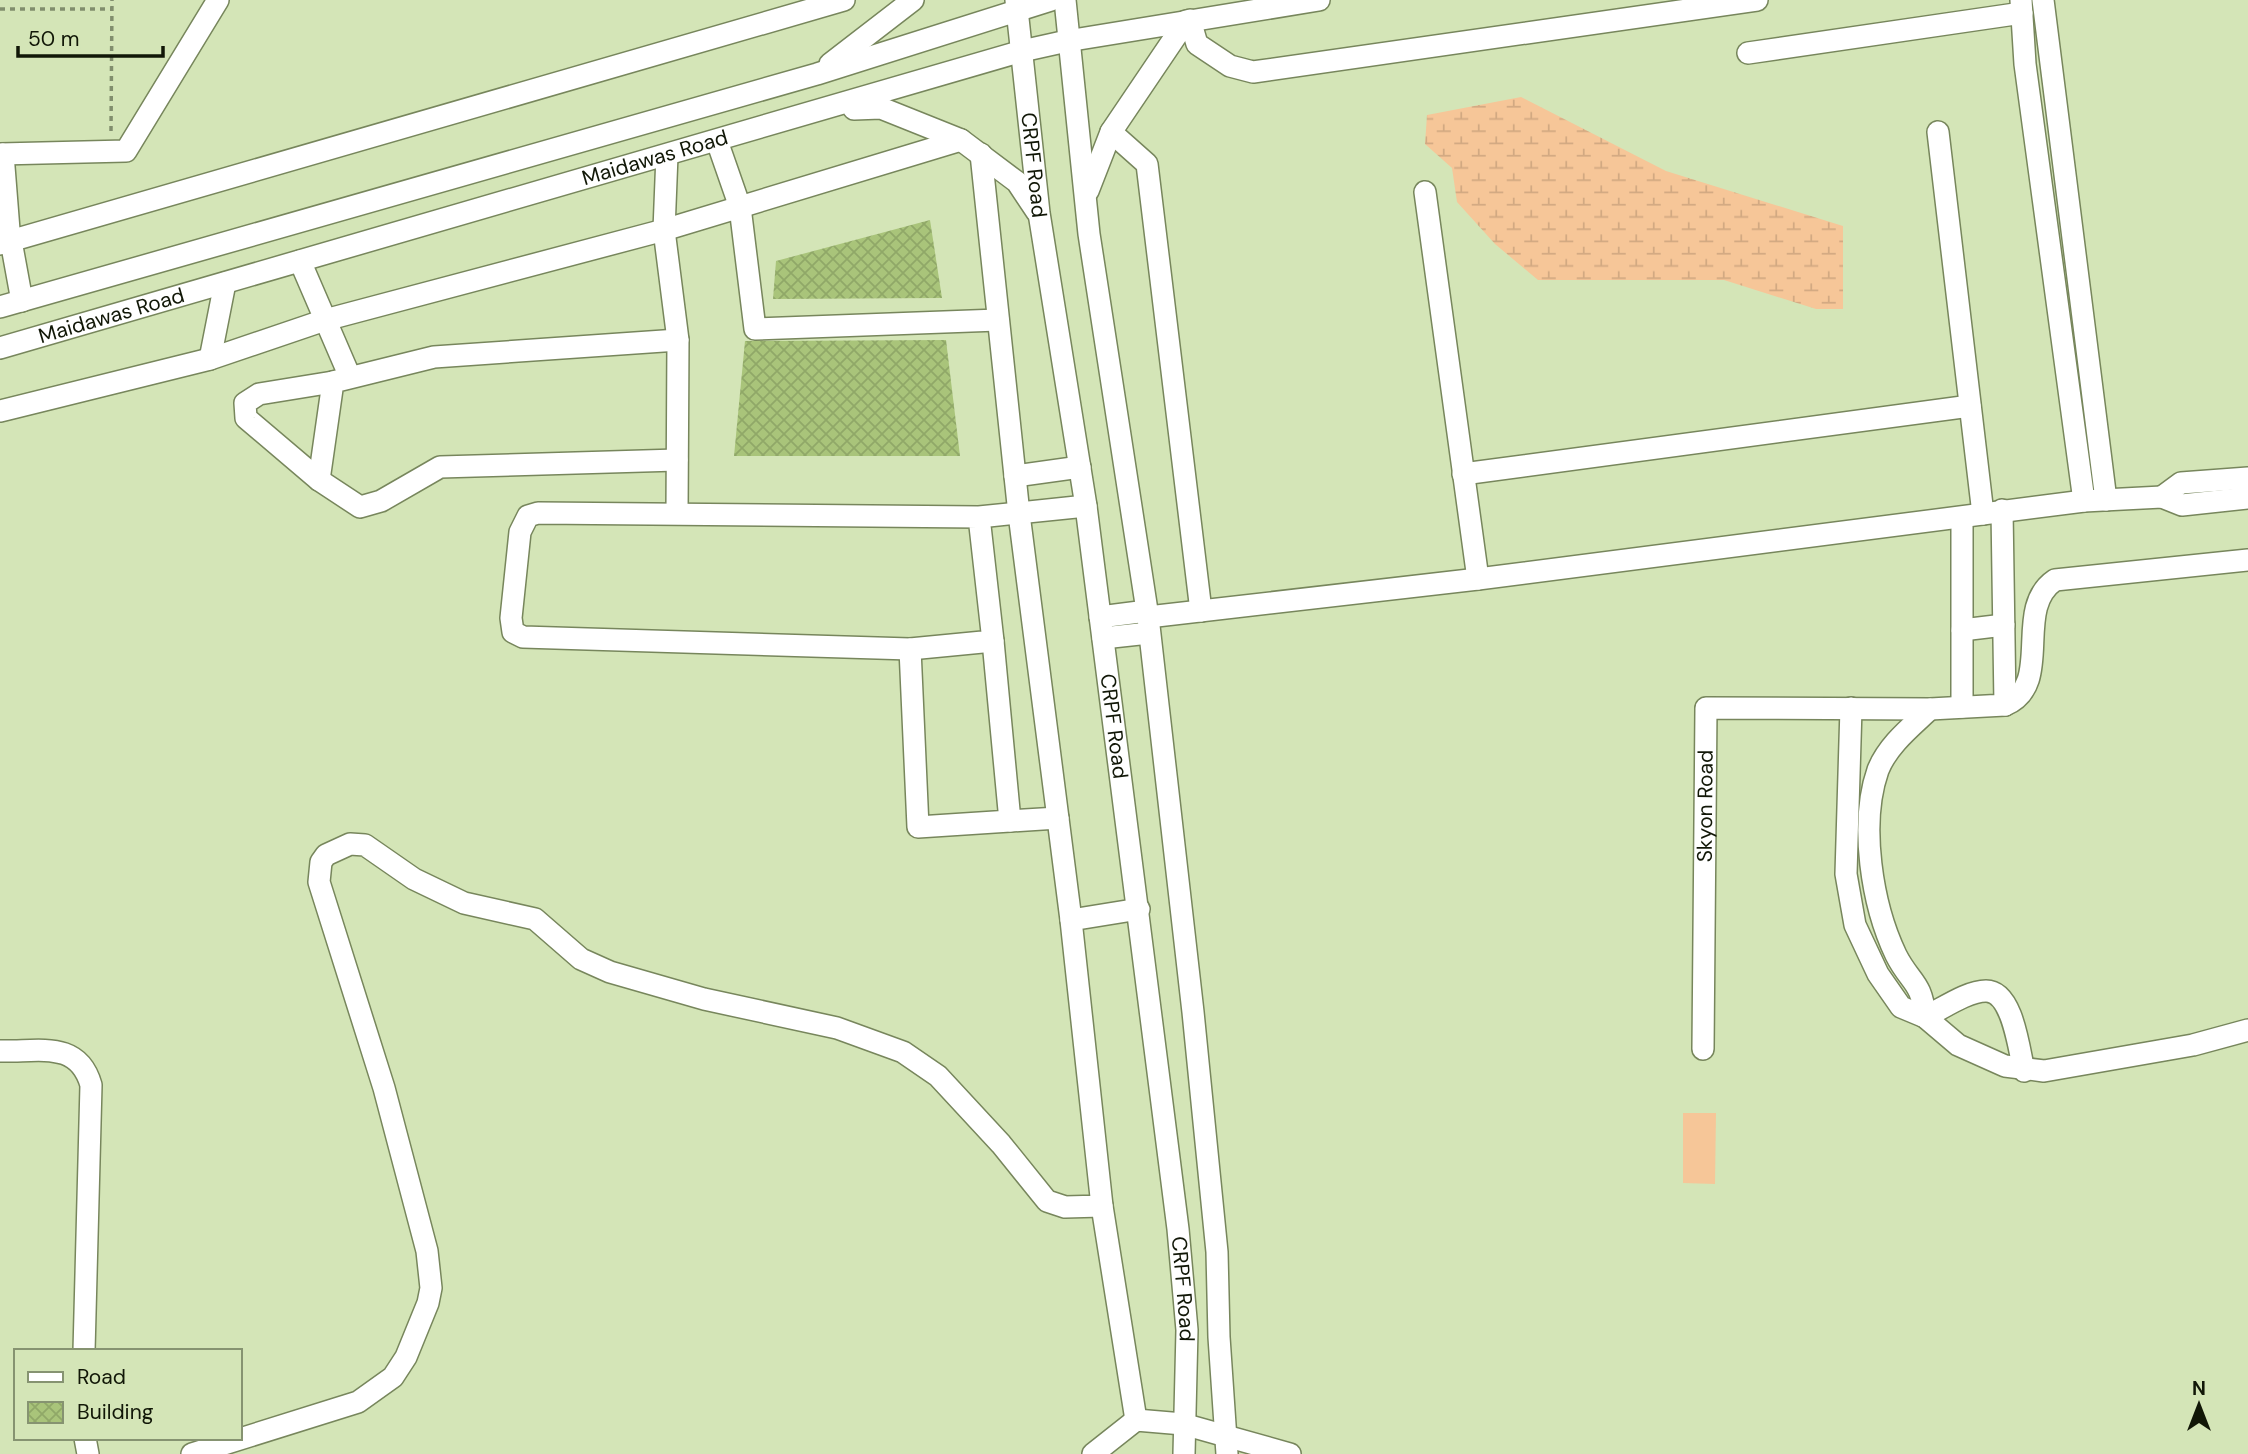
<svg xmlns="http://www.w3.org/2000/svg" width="2248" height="1454" font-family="'DM Sans',sans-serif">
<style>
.wetland{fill:url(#wetland-marsh)}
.pitch{fill:#f6c698}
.building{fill:url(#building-cross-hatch)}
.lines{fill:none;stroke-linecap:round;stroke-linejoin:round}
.minor-casing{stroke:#77865c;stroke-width:24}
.path{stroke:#818e6d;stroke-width:3.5;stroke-dasharray:5 5;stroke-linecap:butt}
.minor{stroke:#fff;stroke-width:21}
.labels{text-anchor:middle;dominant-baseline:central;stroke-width:5;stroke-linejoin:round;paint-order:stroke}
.street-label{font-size:21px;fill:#111707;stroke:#d4e5b7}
</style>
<defs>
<pattern id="wetland-marsh" width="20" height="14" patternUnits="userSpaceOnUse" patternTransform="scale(1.75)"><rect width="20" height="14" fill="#f6c698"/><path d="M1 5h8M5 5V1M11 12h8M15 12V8" fill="none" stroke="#d2a982"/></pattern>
<pattern id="building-cross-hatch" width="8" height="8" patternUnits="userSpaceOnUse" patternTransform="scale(1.75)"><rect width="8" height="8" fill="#a9c47a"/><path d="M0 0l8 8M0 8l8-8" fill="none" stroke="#90a868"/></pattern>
</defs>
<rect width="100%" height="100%" fill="#d4e5b7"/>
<path class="wetland" d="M1521,97L1666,171L1843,226V309H1816L1724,280H1538L1495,244L1457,202L1452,168L1425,144L1427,115Z"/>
<path class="pitch" d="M1683,1113H1716L1715,1184L1683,1183Z"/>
<g class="building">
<path d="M930,220L942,298L773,299L776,261Z"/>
<path d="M946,340L960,456H734L745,341Z"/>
</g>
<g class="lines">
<defs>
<g id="minor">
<path id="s1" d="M1016,0L1039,213L1086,506L1178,1229L1187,1330L1184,1454"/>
<path d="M1065,0L1089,234L1148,617L1193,1012L1217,1252L1219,1337L1227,1454"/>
<path d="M2021,0L2025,64L2084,501"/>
<path d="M2043,0L2106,500"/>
<path d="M1190,20L1197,44L1230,66L1253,72L1757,0"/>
<path d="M1748,53L2022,13"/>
<path d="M830,64L913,0"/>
<path d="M854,109L881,108L961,140L1017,182L1037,212"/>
<path d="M1111,132L1147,164L1201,611"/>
<path d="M1938,132L1983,514"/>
<path d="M717,141L740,207L755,329L998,320"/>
<path d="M0,154L126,151L218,0"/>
<path d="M3,154L9,230L22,301"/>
<path d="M981,154L1019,514L1071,920"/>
<path d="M667,155L664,230L678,340L677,513"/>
<path d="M1088,191L1111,132L1186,21"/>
<path d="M1425,192L1478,579"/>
<path d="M0,244L844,0"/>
<path d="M300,261L350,377"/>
<path d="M0,307L817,74L1051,0"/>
<path id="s2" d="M0,348L1022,51L1067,41L1319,0"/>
<path d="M210,359L225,283"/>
<path d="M333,382L259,394L245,403L246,418L319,480L360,507L381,501L440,467L677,460"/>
<path d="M0,411L210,359L325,320L664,230L961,140"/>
<path d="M1463,474L1970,406"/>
<path d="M1015,476L1080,467"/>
<path d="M319,480L333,382L434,357L678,340"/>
<path d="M2162,497L2181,483L2248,478"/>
<path d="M979,517L993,641L910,649L523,637L513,632L511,618L520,532L528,516L538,513L979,517L1086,506"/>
<path d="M1962,518V707"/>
<path d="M1100,617L1147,611"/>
<path d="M1148,617L1478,579L2084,501L2162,497L2182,505L2248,498"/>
<path d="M1962,630L2004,625"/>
<path d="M1103,638L1149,633"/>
<path d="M910,649L918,827L1010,821L993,641"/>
<path d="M2005,705C2055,684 2012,609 2055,580L2248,560"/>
<path d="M1851,708L1846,874L1855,925L1878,974L1901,1007L1925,1017L1958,1045L2005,1066L2044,1071L2193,1045L2248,1030"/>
<path d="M1010,821L1058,818"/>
<path d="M1925,1017C1922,981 1910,983 1896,955C1872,905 1859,824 1878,770C1888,745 1911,727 1930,709"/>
<path d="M1925,1017C1942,1009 1967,991 1986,991C2013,991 2019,1050 2024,1071"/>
<path id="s3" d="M1703,1049L1706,708L1930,709L2005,705L2002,510"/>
<path d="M0,1051C40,1052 78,1040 91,1085L84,1351"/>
<path d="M1102,1206L1136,1420"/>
<path d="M85,1438L88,1454"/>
<path d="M192,1454L358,1402L393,1377L406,1357L428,1303L431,1288L427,1251L384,1088L319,882L321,862L326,855L350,844L365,845L414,879L464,903L535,919L581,959L610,972L704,999L837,1028L903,1052L938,1076L1001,1144L1047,1201L1065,1207L1102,1206L1071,920L1139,909"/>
<path d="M1093,1454L1136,1420L1183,1424L1290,1454"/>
</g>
</defs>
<use href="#minor" class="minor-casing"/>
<g class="path">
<path d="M0,9H112"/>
<path d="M111,131L112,0"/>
</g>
<use href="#minor" class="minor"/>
</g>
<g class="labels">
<g class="street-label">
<text stroke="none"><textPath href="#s2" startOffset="682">Maidawas Road</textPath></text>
<text stroke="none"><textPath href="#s1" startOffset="166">CRPF Road</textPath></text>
<text stroke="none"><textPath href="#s2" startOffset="116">Maidawas Road</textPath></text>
<text stroke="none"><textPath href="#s1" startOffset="733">CRPF Road</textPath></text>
<text stroke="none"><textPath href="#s3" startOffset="243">Skyon Road</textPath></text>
<text stroke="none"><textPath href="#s1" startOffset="1300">CRPF Road</textPath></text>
</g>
</g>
<rect x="14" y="1349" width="228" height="91" fill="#d4e5b7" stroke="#869371" stroke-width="2"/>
<rect x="28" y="1372" width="35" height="10" fill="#ffffff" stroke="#869371" stroke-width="2"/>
<text x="77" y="1384" font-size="21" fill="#111707">Road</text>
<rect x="28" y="1402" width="35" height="21" fill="url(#building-cross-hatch)" stroke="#869371" stroke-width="2"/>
<text x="77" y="1419" font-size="21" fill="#111707">Building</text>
<g transform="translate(2199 1405)" stroke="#d4e5b7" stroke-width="5" paint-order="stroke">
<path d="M0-5L12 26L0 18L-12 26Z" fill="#111707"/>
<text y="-10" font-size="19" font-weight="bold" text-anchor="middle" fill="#111707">N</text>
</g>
<path d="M18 46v10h145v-10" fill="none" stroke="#111707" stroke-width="3.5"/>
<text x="28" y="46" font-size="21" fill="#111707" stroke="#d4e5b7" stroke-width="5" paint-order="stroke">50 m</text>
</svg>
